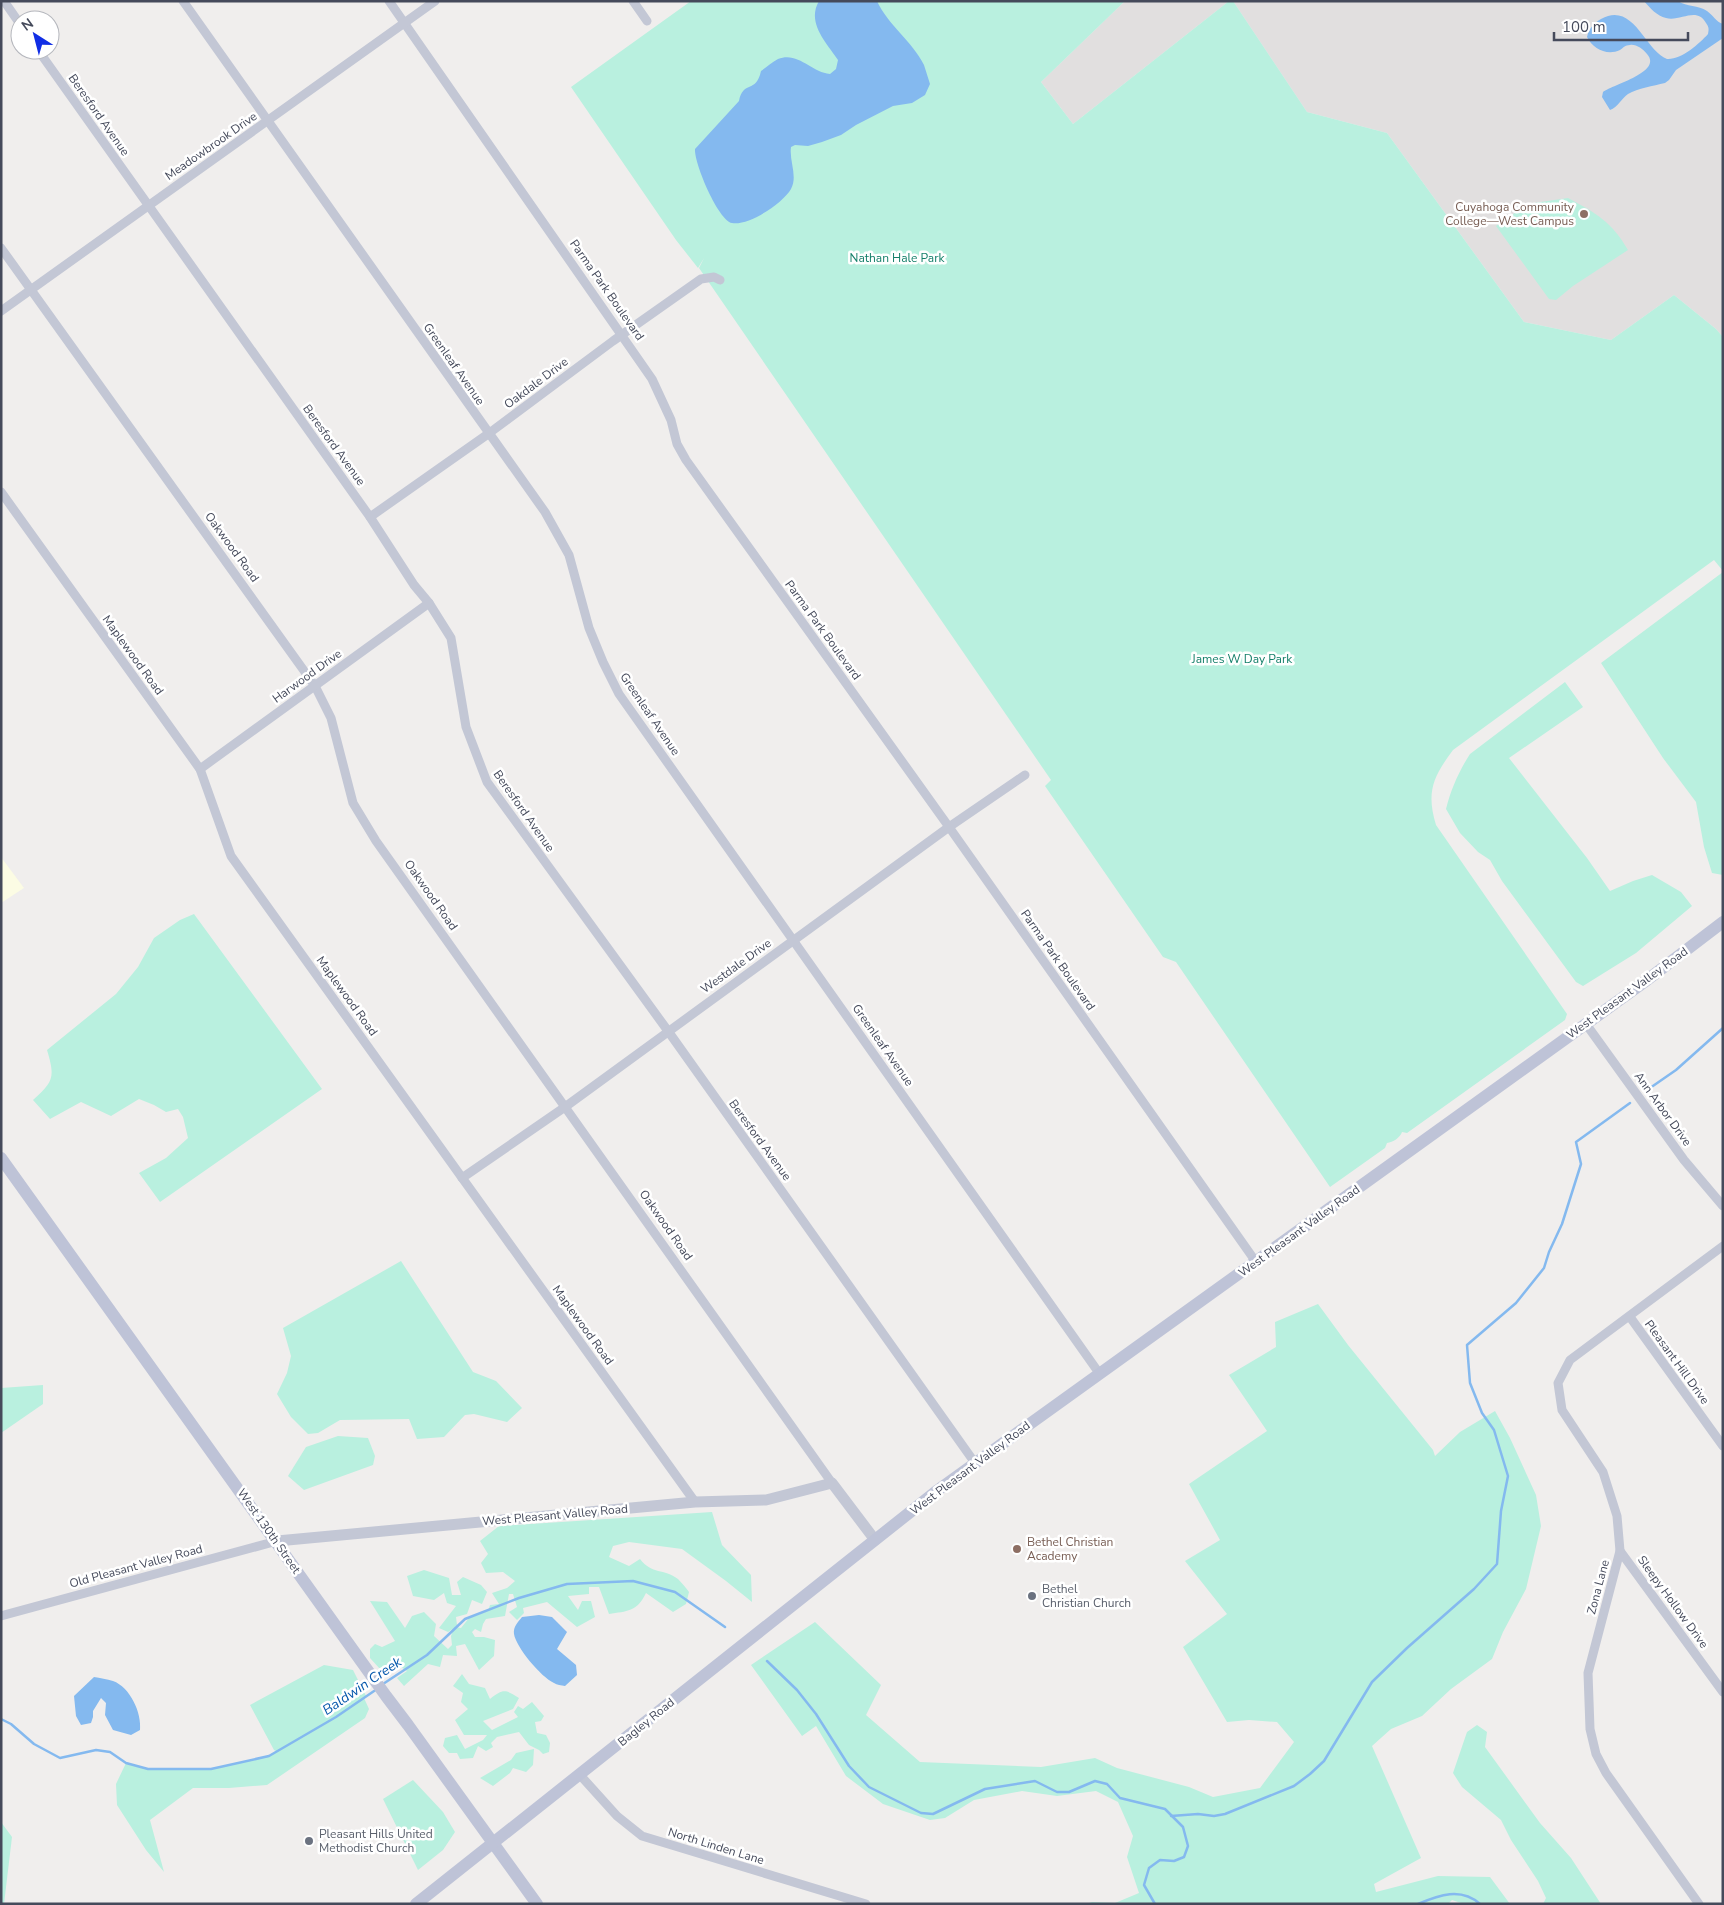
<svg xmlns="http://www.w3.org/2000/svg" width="1724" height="1905" font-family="'Nunito Sans',sans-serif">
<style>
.commercial{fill:#fcfce4}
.education{fill:#e1dfdf}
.green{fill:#b9f0df}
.water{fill:#84b9ef}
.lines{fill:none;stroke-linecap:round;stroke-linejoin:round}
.stream{stroke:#84b9ef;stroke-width:2.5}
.minor{stroke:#c3c7d5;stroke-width:9}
.tertiary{stroke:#c3c7d5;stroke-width:11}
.secondary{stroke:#bec3d7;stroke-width:12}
.education-dot{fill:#8d6e63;stroke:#fff;stroke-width:2}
.worship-dot{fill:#6b7280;stroke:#fff;stroke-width:2}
.labels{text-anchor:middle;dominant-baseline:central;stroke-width:5;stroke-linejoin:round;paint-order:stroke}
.street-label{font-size:12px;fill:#454a5b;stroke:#fff}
.education-label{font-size:12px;fill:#785e54;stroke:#fff;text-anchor:end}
.park-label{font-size:12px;fill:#137f69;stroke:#fff}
.worship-label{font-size:12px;fill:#5b616d;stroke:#fff;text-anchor:start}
.water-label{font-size:14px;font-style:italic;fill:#0658ac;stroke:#fff}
</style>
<rect width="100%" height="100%" fill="#f0eeed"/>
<path class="commercial" d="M1,857L24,888L1,903Z"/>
<g class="education">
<path d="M1125,1H1229L1073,124L1041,82Z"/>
<path d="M1233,1H1723V337L1716,329L1674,295L1611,340L1524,322L1387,133L1307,112Z"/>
</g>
<g class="green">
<path d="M691,1H1125L1041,82L1073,124L1229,1H1233L1307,112L1387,133L1524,322L1611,340L1674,295L1716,329L1723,337V571L1714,560L1453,750C1433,777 1426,792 1436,825L1567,1014L1565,1020L1407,1133L1402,1132C1400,1138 1393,1142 1387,1143L1385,1148L1330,1187L1176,962L1163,957L1045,786L1051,780L699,268L704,258L698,268L676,240L571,87Z"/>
<path d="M1568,198C1596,213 1612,222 1628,250L1573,286L1556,300L1549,299L1496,226L1519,210L1534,203Z"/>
<path d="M1723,572V875L1712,873L1704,847L1696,802L1663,758L1601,663Z"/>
<path d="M1565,682L1583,707L1509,758L1587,858L1610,891L1633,881L1652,875L1681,892L1692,906L1636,953L1583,986L1576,982L1502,881L1490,860L1478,852L1460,833L1446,809C1451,789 1459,771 1470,754Z"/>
<path d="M194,914L322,1089L160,1202L139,1173L166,1158L188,1138L183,1117L178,1109L166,1112L154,1105L139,1099L111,1116L81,1102L50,1119L33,1100C54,1081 55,1077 47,1050L116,994L138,967L154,938L180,920Z"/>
<path d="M401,1261L473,1372L496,1381L522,1408L507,1422L474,1414L465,1415L444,1437L417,1439L409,1419L340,1420L318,1433L308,1434L291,1417L277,1394L287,1373L291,1356L283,1328Z"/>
<path d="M1318,1304L1348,1345L1433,1450L1435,1456L1460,1432L1495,1411L1510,1438L1536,1495L1541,1526L1526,1589L1503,1632L1492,1659L1451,1689L1422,1716L1391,1729L1372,1746L1421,1858L1374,1884L1376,1892L1438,1876L1490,1877L1510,1904H1464L1452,1900L1448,1904H1086L1092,1902L1115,1903L1139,1893L1127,1857L1133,1836L1118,1802L1096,1791L1057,1796L1022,1791L974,1800L945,1818L930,1820L883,1804L846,1776L816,1726L802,1736L751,1665L815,1622L881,1685L866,1715L920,1762L1041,1767L1095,1758L1117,1768L1189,1787L1213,1797L1260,1788L1294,1742L1277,1722L1249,1720L1227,1722L1183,1647L1227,1614L1185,1561L1220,1540L1189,1484L1267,1431L1229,1375L1276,1347L1275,1322Z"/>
<path d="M43,1385V1404L1,1433V1388Z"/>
<path d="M338,1436L368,1438L375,1456L373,1465L304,1490L288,1476L306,1447Z"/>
<path d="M712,1512L722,1545L751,1575L752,1602L726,1581L682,1549L629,1542L613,1546L609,1557L629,1566L640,1559C652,1575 664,1568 678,1579C682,1583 686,1588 689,1592L686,1604L673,1612L646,1593C637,1612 627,1611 609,1614L599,1587H589V1594L568,1596L578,1610L582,1601H591L595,1617L577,1627L547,1602L523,1608L524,1613L517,1620L509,1612L517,1607L513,1594H509L505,1616L486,1619L483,1624L481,1632L475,1629L472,1632L475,1637H484L495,1640L494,1656L479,1670L465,1644L456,1646L457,1656L443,1655L440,1667L428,1664L404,1686L397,1678L407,1671L398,1665L380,1669L370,1658V1649L375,1644L382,1647L395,1641L370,1601L387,1602L405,1628L412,1616L424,1612L436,1624L434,1636L448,1649L452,1645L451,1636L454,1628L448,1632L439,1628L456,1606L447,1603L444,1593L434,1600L413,1596L407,1576L424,1570L449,1578L452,1595H461L457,1582L463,1577L481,1585L487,1592L482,1604L472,1600L467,1614L456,1617L457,1625L455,1627L461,1628L469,1618L488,1611L490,1605L499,1604L492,1593L507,1588L515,1581L503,1572L486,1573L481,1563L488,1554L480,1541L499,1526Z"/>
<path d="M324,1665L353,1670L366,1696L364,1698L369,1709L365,1718L267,1785L229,1788H193L150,1820L164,1872L146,1850L117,1805L116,1784L126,1763L148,1769H211L269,1756L276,1751L274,1750L250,1705Z"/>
<path d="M462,1674L469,1684L485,1688L490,1699C503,1689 505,1689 519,1698L513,1709L483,1721L492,1730L518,1717L514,1712L518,1706L523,1709L532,1702L544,1716L541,1721L535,1722L537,1733L546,1735L550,1743L549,1752L543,1754L539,1750L529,1745L519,1732L497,1737L491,1743L493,1747L486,1751L478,1746L473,1758L460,1759L457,1753H449L443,1746L445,1738L457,1735L465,1749L483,1740L487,1735H464L455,1720L468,1709L461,1702L463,1693L453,1686Z"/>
<path d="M1477,1725L1487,1732L1485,1747L1540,1823L1571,1858L1601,1904H1543L1546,1898L1538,1881L1511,1840L1501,1820L1462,1787L1453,1773L1467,1732Z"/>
<path d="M534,1749L533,1765L526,1772L513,1768L510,1773L493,1786L480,1778L511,1760L516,1753Z"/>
<path d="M413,1780L443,1812L455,1832L443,1850L418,1870L383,1799Z"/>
<path d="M1,1822L12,1837L4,1904H1Z"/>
</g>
<g class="water">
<path d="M819,1H877C888,25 912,41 924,65C926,71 928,78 930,84L925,95L912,103L893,106L856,125L841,135L822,142L808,146L795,145L791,147C789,161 798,176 791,189C783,203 749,226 732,223C718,220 694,163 695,149L739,101C743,80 756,94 761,71C767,67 772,62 778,59C798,51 811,72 830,74L836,69L838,60C827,43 806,23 819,1Z"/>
<path d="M1644,1H1678C1687,7 1698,5 1707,11C1713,15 1716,22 1723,24V38L1676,70L1669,80L1665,83C1653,86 1638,88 1628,94C1621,99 1618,107 1610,110L1602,97L1603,92C1614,84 1663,72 1647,54C1643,49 1636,44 1630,45C1625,45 1623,48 1620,50C1607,56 1593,49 1587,37C1589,28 1594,23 1601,19C1634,1 1645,51 1667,59C1681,60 1699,44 1708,34C1709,29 1709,27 1706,23C1697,6 1680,22 1666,18C1657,16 1650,8 1644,1Z"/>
<path d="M539,1615L552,1617L567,1632L557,1649L576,1665L577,1675L565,1686C561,1685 557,1685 554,1683C541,1677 516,1647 514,1634C513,1627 518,1622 522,1617Z"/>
<path d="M94,1677C100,1678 107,1679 113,1681C130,1687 142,1713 140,1730L131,1735L113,1730L105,1715L106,1703L101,1698L93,1711V1717L91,1723L81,1725L76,1716L74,1696Z"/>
</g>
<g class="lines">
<g class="stream">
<path d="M1650,1088L1676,1070L1723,1028"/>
<path d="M767,1661L797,1690L816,1714L849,1766L869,1787L921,1813L933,1814L985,1789L1035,1781L1057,1792H1069L1095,1781L1107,1784L1120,1798L1165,1809L1183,1827L1188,1846L1184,1857L1174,1861L1160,1860L1149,1868L1144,1885L1155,1904"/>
<path d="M383,1684L427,1655L465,1619L519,1598L567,1584L633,1581L675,1592L725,1627"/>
<path d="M1,1719L11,1724L34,1744L60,1758L96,1750L110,1752L126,1763L148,1769H211L269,1756L336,1717L377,1689"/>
<path d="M1171,1816L1198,1814L1214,1816L1225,1814L1294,1786L1310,1774L1324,1761L1372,1682L1407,1648L1474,1589L1497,1564L1501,1511L1508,1476L1494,1430L1482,1413L1470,1383L1467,1345L1516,1303L1544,1268L1549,1252L1562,1224L1581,1164L1576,1142L1630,1103"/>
<path d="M1418,1904C1439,1895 1461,1887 1480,1904"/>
</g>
<g class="minor">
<path d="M4,1L20,24"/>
<path d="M183,1L545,512L569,555L589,628L603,662L619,694L1099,1373"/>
<path d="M389,1L652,379L671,420L677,444L686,460L949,827L1256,1262"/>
<path d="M633,1L647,21"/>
<path d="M38,50L370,517L414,585L429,603L451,638L466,727L487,782L668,1031L975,1463"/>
<path d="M1,248L315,686L331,718L353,803L376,841L832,1483"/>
<path d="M1,311L435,1"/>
<path d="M1,492L200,769L231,856L695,1502"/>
<path d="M370,517L488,434L613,341L701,279L714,277L720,280"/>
<path d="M200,769L429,603"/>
<path d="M1586,1024L1684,1160L1723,1206"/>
<path d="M462,1178L565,1107L949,827L1025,775"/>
<path d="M1630,1317L1723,1446"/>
<path d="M1620,1551L1723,1692"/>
<path d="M1,1616L277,1541"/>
<path d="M580,1775L617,1816L642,1836L866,1904"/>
<path d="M1699,1904L1606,1773L1596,1754L1590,1729L1588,1673L1620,1551L1617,1516L1603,1472L1562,1410L1558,1383L1570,1360L1723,1246"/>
</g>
<path class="tertiary" d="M277,1541L695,1502L766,1500L832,1483L875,1540"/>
<g class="secondary">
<path d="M1,1158L386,1696L408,1725L537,1904"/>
<path d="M416,1904L938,1490L1643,983L1723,922"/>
</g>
</g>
<g class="education-dot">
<circle cx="1584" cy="214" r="5"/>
<circle cx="1017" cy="1549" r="5"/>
</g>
<g class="worship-dot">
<circle cx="1032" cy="1596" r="5"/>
<circle cx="309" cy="1841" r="5"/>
</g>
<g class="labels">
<g class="street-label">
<text transform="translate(99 115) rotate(55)">Beresford Avenue</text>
<text transform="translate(211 146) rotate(-35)">Meadowbrook Drive</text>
<text transform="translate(607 290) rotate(55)">Parma Park Boulevard</text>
<text transform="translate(454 364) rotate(55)">Greenleaf Avenue</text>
<text transform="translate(536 383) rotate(-37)">Oakdale Drive</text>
<text transform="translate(334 445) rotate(54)">Beresford Avenue</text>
<text transform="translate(232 547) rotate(54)">Oakwood Road</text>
<text transform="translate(823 630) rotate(54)">Parma Park Boulevard</text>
<text transform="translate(133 655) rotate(54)">Maplewood Road</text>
<text transform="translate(307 676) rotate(-36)">Harwood Drive</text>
<text transform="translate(650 714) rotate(56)">Greenleaf Avenue</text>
<text transform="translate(524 811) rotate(55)">Beresford Avenue</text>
<text transform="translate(431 895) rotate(55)">Oakwood Road</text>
<text transform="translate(1058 960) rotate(55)">Parma Park Boulevard</text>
<text transform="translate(736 966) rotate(-36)">Westdale Drive</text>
<text transform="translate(1627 993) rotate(-36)">West Pleasant Valley Road</text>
<text transform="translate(347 996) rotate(54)">Maplewood Road</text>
<text transform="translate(883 1045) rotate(55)">Greenleaf Avenue</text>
<text transform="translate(1663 1109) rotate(54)">Ann Arbor Drive</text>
<text transform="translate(760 1140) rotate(54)">Beresford Avenue</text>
<text transform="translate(666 1225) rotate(55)">Oakwood Road</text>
<text transform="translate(1299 1231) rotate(-36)">West Pleasant Valley Road</text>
<text transform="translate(583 1325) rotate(54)">Maplewood Road</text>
<text transform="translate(1677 1362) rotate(54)">Pleasant Hill Drive</text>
<text transform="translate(970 1468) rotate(-37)">West Pleasant Valley Road</text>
<text transform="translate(555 1515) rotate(-5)">West Pleasant Valley Road</text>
<text transform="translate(269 1531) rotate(55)">West 130th Street</text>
<text transform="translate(136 1566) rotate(-15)">Old Pleasant Valley Road</text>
<text transform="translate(1598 1587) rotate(-75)">Zona Lane</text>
<text transform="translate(1673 1602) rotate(54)">Sleepy Hollow Drive</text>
<text transform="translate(646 1722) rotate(-39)">Bagley Road</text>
<text transform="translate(716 1846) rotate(17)">North Linden Lane</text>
</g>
<g class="education-label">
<text x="1574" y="207">Cuyahoga Community<tspan x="1574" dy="14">College—West Campus</tspan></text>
<text x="1027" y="1542" text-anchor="start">Bethel Christian<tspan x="1027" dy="14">Academy</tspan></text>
</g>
<g class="park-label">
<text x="897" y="258">Nathan Hale Park</text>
<text x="1242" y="659">James W Day Park</text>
</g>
<g class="worship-label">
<text x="1042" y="1589">Bethel<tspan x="1042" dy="14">Christian Church</tspan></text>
<text x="319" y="1834">Pleasant Hills United<tspan x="319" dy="14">Methodist Church</tspan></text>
</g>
<g class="water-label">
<text transform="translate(362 1686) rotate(-34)">Baldwin Creek</text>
</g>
</g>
<rect width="1724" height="1905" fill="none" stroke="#454a5b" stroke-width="5"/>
<g transform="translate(35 35) rotate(324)"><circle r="24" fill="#ffffff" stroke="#b5b7bd"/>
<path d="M0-4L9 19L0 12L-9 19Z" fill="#112ee5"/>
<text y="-8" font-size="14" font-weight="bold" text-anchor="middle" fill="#454a5b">N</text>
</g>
<path d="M1554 32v8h134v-8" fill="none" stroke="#454a5b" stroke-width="2.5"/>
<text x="1562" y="32" font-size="15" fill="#454a5b" stroke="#ffffff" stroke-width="4" paint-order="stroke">100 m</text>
</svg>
